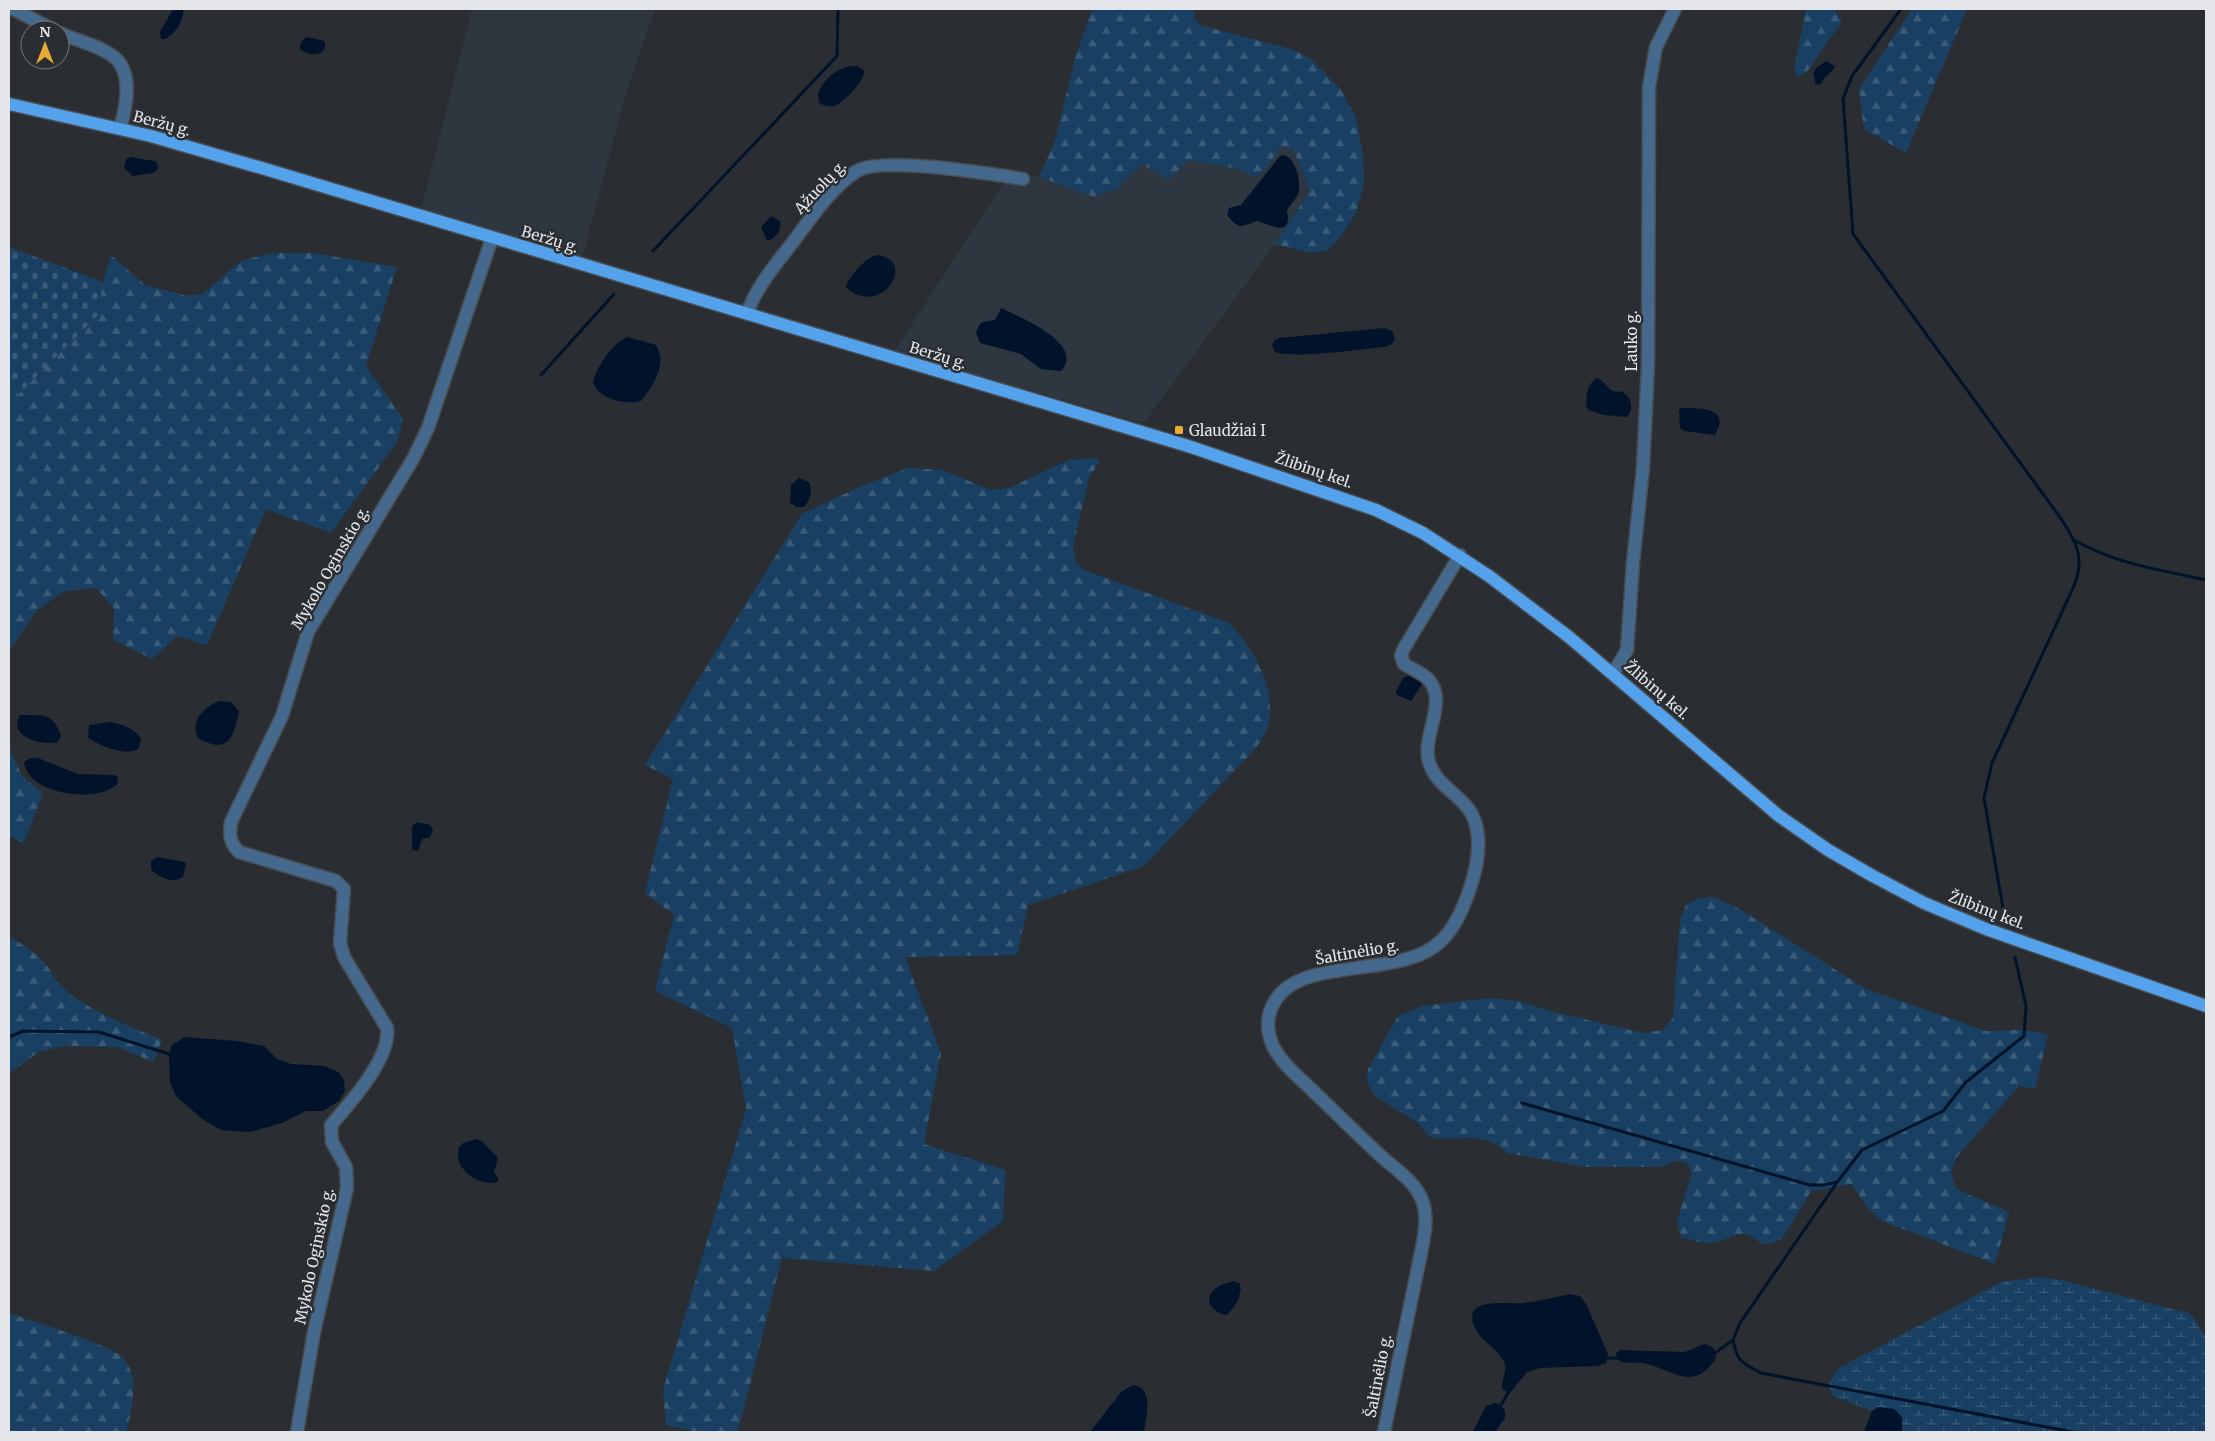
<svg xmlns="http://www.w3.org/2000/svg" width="2215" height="1441" font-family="Merriweather,serif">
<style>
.built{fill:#2e373f}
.forest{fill:url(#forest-firs)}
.wetland{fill:url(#wetland-marsh)}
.cemetery{fill:url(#cemetery-stones)}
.water{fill:#00132a}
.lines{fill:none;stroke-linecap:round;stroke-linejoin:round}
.stream{stroke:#00132a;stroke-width:3}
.minor-casing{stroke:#484b4f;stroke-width:15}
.major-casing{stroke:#484b4f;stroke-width:15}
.minor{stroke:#44698c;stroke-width:12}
.major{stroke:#53a2eb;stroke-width:12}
.poi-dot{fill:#eaaa38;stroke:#2a2e32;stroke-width:2}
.labels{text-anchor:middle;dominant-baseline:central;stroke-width:5;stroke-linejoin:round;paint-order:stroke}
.street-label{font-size:15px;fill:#e4e6e9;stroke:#2a2e32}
.poi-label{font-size:15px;fill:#e4e6e9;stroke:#2a2e32;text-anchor:start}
</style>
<defs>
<pattern id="forest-firs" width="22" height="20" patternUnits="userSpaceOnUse" patternTransform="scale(1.25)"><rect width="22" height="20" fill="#194062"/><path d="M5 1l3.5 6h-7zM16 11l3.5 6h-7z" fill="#3a5c78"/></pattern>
<pattern id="wetland-marsh" width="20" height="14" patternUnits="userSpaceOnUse" patternTransform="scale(1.25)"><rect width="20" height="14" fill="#194062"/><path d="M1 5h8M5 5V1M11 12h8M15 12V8" fill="none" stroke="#3a5c78"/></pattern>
<pattern id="cemetery-stones" width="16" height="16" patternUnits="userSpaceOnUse" patternTransform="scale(1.25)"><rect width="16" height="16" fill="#194062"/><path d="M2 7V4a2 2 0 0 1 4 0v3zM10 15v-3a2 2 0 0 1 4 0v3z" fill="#3a5c78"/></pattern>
</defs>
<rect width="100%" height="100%" fill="#2a2e32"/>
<g class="built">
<path d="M472,9H655L625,96L582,259L421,210Z"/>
<path d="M1282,146L1294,151L1310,191L1275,244L1144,423L894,352L1010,173L1039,177L1094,197L1116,189L1141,164L1169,179L1188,160L1238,169L1255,177L1261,174Z"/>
</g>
<g class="forest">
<path d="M1092,9H1195L1194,18L1200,25L1294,50L1311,59L1342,91L1356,118L1363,154L1364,184L1356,213L1339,239L1326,251L1310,253L1275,244L1310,191L1294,151L1282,146L1261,174L1255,177L1238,169L1188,160L1169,180L1142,164L1116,189L1094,197L1039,177L1055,141L1076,55Z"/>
<path d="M1806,9H1834L1842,21L1807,72L1797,77L1794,69Z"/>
<path d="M1912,9H1967L1906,153L1864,129L1859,89Z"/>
<path d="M271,253H312L397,267L366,366L403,419L397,442L331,533L266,509L207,645L177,636L152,659L113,640L114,608L96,588L64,591L36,611L9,651V387L19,393L103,282L111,255L145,285L187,296L202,294L241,261Z"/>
<path d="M1097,458L1099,462L1089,478L1073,546L1076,563L1084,570L1229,623C1254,649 1279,691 1267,729C1265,736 1259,743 1255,749L1144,866L1028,905L1017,955L905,957L941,1053L924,1144L1005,1170L1003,1221L934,1271L782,1258L738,1432H698L666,1425L663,1390L746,1109L732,1028L655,991L674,915L645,893L673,779L645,765L802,514L857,488L908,468L942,470L991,490L1009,488L1069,460Z"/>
<path d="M9,747L22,776L43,793L24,843L9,836Z"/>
<path d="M1714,897L1740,909L1866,989L1986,1031L2025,1030L2048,1035L2035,1089L2019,1086L1956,1158L1951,1172L1956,1189L2009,1212L1995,1264L1882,1221L1867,1207L1851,1184L1811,1191L1782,1239L1770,1244H1761C1740,1222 1732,1242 1708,1243C1700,1243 1690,1239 1681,1237L1677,1221L1692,1173L1686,1162L1676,1161L1660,1167H1585L1507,1153C1485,1130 1460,1141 1431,1138L1418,1123L1375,1096L1367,1082L1368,1069L1398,1016L1423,1006L1489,998L1519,1001L1554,1012L1643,1033L1662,1030L1673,1018L1680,921L1686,905L1699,898Z"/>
<path d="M9,937C21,943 33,951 43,961C50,969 54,979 61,986C88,1011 129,1026 162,1040L153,1062L118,1047L63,1046L39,1052L9,1073Z"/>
<path d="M9,1313C31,1321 110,1344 123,1358C140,1375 132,1412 126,1432H9Z"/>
</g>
<path class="wetland" d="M2038,1277L2062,1280L2191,1314L2206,1338V1432H1902L1903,1425L1878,1407L1872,1411L1833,1396L1828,1384L1839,1368L2001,1282Z"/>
<path class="cemetery" d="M9,247L103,282L98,315L19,394L9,387Z"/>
<g class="water">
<path d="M176,9L183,10C184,21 175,34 165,39H161L160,32L172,11Z"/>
<path d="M308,37L324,41C330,57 308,57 300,49C300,43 302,39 308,37Z"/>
<path d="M1826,61L1835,66C1832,74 1824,75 1821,84L1816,85L1813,74L1816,68Z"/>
<path d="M851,66H857L864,70C866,80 846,99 838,104C832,108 824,106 819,103L818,93C825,78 835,69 851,66Z"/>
<path d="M1283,155C1296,157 1302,183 1298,194C1296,200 1289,205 1287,211C1293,239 1269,224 1257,221C1240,227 1239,230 1227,215L1229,208L1241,205L1280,156Z"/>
<path d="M131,157L154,161L157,163L158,169L153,173L133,176L124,168L126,159Z"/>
<path d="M771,216L780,221C782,230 776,238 767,241L761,227Z"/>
<path d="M877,255C913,259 890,306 858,295C853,293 849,291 846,286C851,274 864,259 877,255Z"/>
<path d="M1001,308C1020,317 1086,344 1061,371L1041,369L1021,354L980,343L976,333C981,319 982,323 995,320Z"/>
<path d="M1384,328L1392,331L1395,339L1392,344L1385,347C1360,349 1296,359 1275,352L1272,346L1274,341L1279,338Z"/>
<path d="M628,337L656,345C668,363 653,386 641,401C624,405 600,400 593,382C597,366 612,343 628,337Z"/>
<path d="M1597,378C1605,381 1607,388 1613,391C1616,392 1619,391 1622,392C1632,396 1634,410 1627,417L1604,415L1588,410C1584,400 1587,383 1597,378Z"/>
<path d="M1682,408C1699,408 1732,407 1715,435L1684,431L1680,428L1679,410Z"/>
<path d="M799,478L809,482C813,490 810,501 804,507H797L790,503L791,485Z"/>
<path d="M1410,675L1422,682L1421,686L1411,701L1397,695L1396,692L1403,678Z"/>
<path d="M220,701L231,702L239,711C234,738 228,755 198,738C189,721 205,706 220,701Z"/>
<path d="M20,715C41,715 54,712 61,736L58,742C42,746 7,737 20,715Z"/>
<path d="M111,722C124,725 134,728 141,739L139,748C127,758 99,745 88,738L89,725Z"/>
<path d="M31,758H38L78,774L114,775L118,777L117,785C111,788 105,792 99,793C75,798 28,791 24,762Z"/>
<path d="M418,822L430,825L433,830L430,837L422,839L418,851L412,850V826Z"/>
<path d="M157,857L185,862L186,865L183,877C172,884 160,877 151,870V861Z"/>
<path d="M185,1037L237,1041L264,1046L277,1059L291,1064L325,1066L338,1072L344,1080L345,1091L339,1101L323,1111H306L282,1123L250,1132L221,1130L202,1119L176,1096L170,1082L169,1054L172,1045Z"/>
<path d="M477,1139L482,1141L498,1158L494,1172L499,1180L494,1183C475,1184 453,1168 459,1147L463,1143Z"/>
<path d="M1234,1281L1240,1284C1243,1295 1235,1307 1227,1315C1213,1313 1201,1300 1216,1288C1221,1284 1228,1283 1234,1281Z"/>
<path d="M1570,1294L1580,1296L1586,1304L1608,1354L1606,1363L1598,1366L1540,1368L1527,1372L1510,1393L1503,1390C1500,1381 1507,1373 1505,1364C1501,1350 1481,1342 1475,1328C1460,1295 1509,1305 1524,1303C1540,1301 1555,1297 1570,1294Z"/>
<path d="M1706,1344L1714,1348L1716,1358C1693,1394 1673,1369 1643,1363C1634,1361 1623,1366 1617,1358L1616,1353L1620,1350L1684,1352C1693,1350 1698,1345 1706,1344Z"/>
<path d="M1133,1385C1155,1388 1146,1417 1144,1432H1090L1121,1392Z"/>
<path d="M1495,1403L1501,1405L1505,1411V1418L1495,1432H1473L1486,1406Z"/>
<path d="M1878,1407L1894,1409L1902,1417V1432H1864L1872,1411Z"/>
</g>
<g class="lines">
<g class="stream">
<path d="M1901,9L1852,76L1843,99L1853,234L2062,520C2077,543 2085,559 2074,586L1992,763L1984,798L2005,920"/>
<path d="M653,251L837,56L838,9"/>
<path d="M541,375L614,294"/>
<path d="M2076,541C2116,564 2161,570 2206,580"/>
<path d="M9,1037L23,1031L99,1032L169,1054"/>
<path d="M1522,1103L1810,1185H1824L1837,1182"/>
<path d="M1733,1340C1737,1362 1742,1363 1761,1373L2073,1432"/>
<path d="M1715,1353L1733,1340L1740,1323L1838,1181L1862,1150L1943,1111L1966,1082L2024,1036L2026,1006L2015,957"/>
<path d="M1606,1358H1620"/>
<path d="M1500,1407L1509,1391"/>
</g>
<defs>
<g id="minor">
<path d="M13,9L54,30"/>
<path d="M60,33C77,41 99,45 114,57C134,73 126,108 120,129"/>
<path d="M747,314C756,286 778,262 796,238C812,216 834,185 857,171C883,156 991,174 1023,179"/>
<path d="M1613,674L1627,650L1633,563L1643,468L1648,365L1649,87L1656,47L1675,9"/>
<path d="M297,1432L314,1332L347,1188L346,1167L332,1142L331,1125C350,1103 391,1058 387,1028L344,957L340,943L344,889L336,881L239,852C230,843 229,835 231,822L282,716L308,632L413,459L428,428L492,238"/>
<path d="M1384,1432L1422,1248C1425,1232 1428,1216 1422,1200C1415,1182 1397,1170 1383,1158C1359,1136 1336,1113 1312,1090C1299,1077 1283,1065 1274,1048C1268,1037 1266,1021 1271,1009C1293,951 1400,983 1442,940C1455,927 1462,911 1468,894C1475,874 1481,852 1477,830C1472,796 1438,792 1429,762C1421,737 1449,701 1428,679C1422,673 1412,669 1404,664L1401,656L1403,650L1460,555"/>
</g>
<path id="major" d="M9,104L151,136L265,169L1188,446L1376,510L1423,533L1489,576L1569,637L1779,816L1828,850L1871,875L1924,903L1986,929L2206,1006"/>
</defs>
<use href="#minor" class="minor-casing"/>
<use href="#major" class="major-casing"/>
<use href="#minor" class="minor"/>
<use href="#major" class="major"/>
</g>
<rect class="poi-dot" x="1174" y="425" width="10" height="10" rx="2.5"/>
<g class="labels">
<g class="street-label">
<text transform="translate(162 123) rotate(15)">Beržų g.</text>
<text transform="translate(820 187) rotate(-46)">Ąžuolų g.</text>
<text transform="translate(550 239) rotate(17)">Beržų g.</text>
<text transform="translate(1631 341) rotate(-90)">Lauko g.</text>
<text transform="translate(938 355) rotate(17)">Beržų g.</text>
<text transform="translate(1314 470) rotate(19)">Žlibinų kel.</text>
<text transform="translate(330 568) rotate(-60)">Mykolo Oginskio g.</text>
<text transform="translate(1657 690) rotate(41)">Žlibinų kel.</text>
<text transform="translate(1987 910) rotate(21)">Žlibinų kel.</text>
<text transform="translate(1357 952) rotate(-10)">Šaltinėlio g.</text>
<text transform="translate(314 1256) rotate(-78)">Mykolo Oginskio g.</text>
<text transform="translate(1378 1376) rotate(-79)">Šaltinėlio g.</text>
</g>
<g class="poi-label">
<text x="1189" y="430">Glaudžiai I</text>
</g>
</g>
<rect width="2215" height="1441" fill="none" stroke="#e4e6e9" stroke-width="20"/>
<g transform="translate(45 45)"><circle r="24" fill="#2a2e32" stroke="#74787b"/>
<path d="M0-4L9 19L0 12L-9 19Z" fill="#eaaa38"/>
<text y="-8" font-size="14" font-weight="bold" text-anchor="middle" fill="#e4e6e9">N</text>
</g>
</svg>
